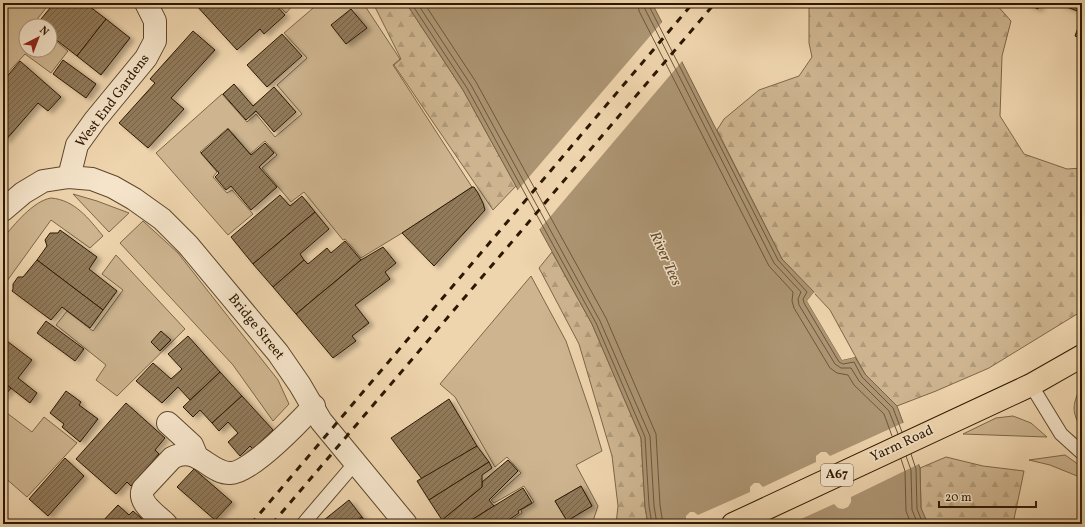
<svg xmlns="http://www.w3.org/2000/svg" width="1085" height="527" font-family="Vollkorn,serif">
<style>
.green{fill:#ceb590;stroke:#7d6648;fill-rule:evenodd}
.forest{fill:url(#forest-firs);stroke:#7d6648}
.water{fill:#ad9573;stroke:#796345}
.pier{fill:#efd5ae}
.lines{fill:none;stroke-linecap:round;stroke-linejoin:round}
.shore{stroke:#6c563a;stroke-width:1}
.building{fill:url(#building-hatch);stroke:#2c1800;filter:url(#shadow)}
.lane-casing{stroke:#5d472c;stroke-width:15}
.street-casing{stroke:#5d472c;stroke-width:24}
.primary-casing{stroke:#2c1800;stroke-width:24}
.lane{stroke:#f5e4ca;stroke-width:13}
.street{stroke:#f5e4ca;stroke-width:22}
.primary{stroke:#efd5ae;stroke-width:22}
.rail{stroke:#2c1800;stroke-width:3;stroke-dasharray:7 7;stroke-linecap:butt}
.labels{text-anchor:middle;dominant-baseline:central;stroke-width:3;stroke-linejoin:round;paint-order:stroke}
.shield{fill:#f5e4ca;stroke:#68553d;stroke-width:1}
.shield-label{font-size:13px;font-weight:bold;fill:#2c1800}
.street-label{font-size:14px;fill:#2c1800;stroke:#f5e4ca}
.water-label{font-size:15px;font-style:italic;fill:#604a2e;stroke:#f5e4ca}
</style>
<defs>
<pattern id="forest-firs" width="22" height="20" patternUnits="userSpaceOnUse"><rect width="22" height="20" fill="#ceb590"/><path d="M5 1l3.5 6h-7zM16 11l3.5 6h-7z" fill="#b19b7a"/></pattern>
<pattern id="building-hatch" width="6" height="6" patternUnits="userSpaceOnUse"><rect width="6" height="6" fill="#917a5a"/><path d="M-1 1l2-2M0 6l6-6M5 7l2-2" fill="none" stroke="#776348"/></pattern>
<filter id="shadow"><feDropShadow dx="4.5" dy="2.5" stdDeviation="2" flood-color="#0004"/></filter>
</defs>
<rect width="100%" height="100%" fill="#efd5ae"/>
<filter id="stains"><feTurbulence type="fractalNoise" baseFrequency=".005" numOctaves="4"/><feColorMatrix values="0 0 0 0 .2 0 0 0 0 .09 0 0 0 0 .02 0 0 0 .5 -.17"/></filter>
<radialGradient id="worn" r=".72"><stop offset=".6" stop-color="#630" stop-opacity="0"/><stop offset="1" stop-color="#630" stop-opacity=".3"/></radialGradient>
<g class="green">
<path d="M3,3H50L34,23L37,26H26V50H50V36L68,51L51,73L25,54L3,78Z"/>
<path d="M276,3H295L286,13Z"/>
<path d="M319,3H363L400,59L393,65L472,187L402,233L361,258L345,239L343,240L304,192L291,202L262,168L277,155L265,141L250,154L228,128L200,152L217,172L213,177L227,193L232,190L253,214L228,235L156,153L222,94L247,122L256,114L275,137L302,114L277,85L307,58L284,33Z"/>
<path d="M73,194L97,201L129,213L109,232Z"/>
<path d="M51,198C75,200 89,219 103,236L90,248L51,220L7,281L3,278V238C14,225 33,201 51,198Z"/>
<path d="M143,221L178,253L278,380L289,404L273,421L233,365L120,243Z"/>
<path d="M116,255L185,329L117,396L96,380L106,365L56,325L67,311L93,331L123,290L102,274Z"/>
<path d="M531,276L566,341L592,417L602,451L576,465L598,506L592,524H507V523L522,513L521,510L534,502L524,486L494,503L491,500L521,473L507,457L495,467L455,397L440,384ZM581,486L592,506L567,520L555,501Z"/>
<path d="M1082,383V430C1070,409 1073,405 1082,383Z"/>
<path d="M3,410L32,432L44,417L77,443L27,497L3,476Z"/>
<path d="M1013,416L1031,423L1047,437L963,434L996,418Z"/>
<path d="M1065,455L1082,467V478L1050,465L1029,460Z"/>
</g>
<g class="forest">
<path d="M373,3H406L463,90L516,186L493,210L394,65L401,59Z"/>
<path d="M809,3H995L1011,21L1002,56L1000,116L1024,154L1067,169L1082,168V311L989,368L936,391L897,406L865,374L830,310L782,259L717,130L724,119L759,90L799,76L812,57L809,43Z"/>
<path d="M552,252L592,324L641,438L645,507L648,524H616L618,506L612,456L579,344L539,268Z"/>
<path d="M946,457L983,466L1024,471L1013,524H928L921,509L920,468Z"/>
</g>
<path class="water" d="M406,3H652L782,259L814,292L807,301L842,360L855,357L865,374L897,406L920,468L921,508L928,524H648L645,507L641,438L592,324L463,90Z"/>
<g class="pier">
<path d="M663,21L683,60L538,231L517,191Z"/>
<path d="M814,292L815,294L809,301L843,357L854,355L855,357L842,360L807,301Z"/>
<path d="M905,422L921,463L851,497V502L848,507L843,509L838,508L834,504L790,524H679L686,521V516L690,512H694L698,515L750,492V487L754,483H759L763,487L816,462V456L821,452H826L830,456Z"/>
</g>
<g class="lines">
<g class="shore">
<path d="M411,3L467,88L596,323L645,437L649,506L652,524"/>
<path d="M417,3L471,85L600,321L650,436L654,506L657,524"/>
<path d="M424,3L476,82L606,318L656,434L660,505L663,524"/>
<path d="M638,3L639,11L769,266L793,292L792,301L794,308L830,368L837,373L848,375L854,385L884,414L892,436"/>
<path d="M644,3L645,9L774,263L801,292L798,299L799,305L835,364L841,368H851L859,381L889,411L898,434"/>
<path d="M649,3V6L778,260L807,292L803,299L804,303L839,362L843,364L854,362L862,377L893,408L902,432"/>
<path d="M911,454L916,469L917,509L923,524"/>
<path d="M906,456L911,470L912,510L918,524"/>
<path d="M901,459L905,471L906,511L911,524"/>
</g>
</g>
<g class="building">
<path d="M54,3H85L106,19L77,56L50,35V26H39L37,24Z"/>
<path d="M196,3H266L267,4L269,3H274L285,15L264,34L260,29L237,50L195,4Z"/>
<path d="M1024,3H1040L1038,9Z"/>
<path d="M1056,3H1082V7L1080,12Z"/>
<path d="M351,9L367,28L346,44L331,25Z"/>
<path d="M1082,17V39L1075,36Z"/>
<path d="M106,19L130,38L101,75L77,56Z"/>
<path d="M193,31L215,50L171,98L184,109L148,148L119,123L155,83L150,79Z"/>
<path d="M282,34L302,56L267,87L247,65Z"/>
<path d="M63,60L96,84L86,98L53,74Z"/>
<path d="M20,61L61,97L48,111L38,103L5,141L3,138V81Z"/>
<path d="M234,84L253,106L274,87L296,112L274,132L256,111L246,120L223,94Z"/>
<path d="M228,129L251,155L265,143L274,153L259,167L277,187L251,210L231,186L226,190L215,177L219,173L201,153Z"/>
<path d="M472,187H474L478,193L483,203L485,210L434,266L402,233Z"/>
<path d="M280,195L290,206L302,196L315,212L253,264L231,237Z"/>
<path d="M315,212L329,229L300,254L304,260L273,287L253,264Z"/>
<path d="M60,230L97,257L89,269L117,291L103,310L37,260L47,246L45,240L50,233H58Z"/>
<path d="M345,241L361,260L296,314L273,287L304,260L308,264L327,248L331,253Z"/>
<path d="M383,247L396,263L385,272L390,279L355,305L369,323L352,336L356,341L333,358L296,314L361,260Z"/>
<path d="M37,260L103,310L90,328L62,307L51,320L12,291L13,289V284L18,277H23Z"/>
<path d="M46,321L84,349L75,361L37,333Z"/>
<path d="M161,331L171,340L160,351L151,342Z"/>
<path d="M188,336L220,372L190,400L178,387L162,403L136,381L153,363L171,379L182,369L168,354Z"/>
<path d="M3,338L32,360L18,378L37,393L30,403L3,382Z"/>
<path d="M220,372L242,396L212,423L200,410L193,417L183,407Z"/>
<path d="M3,382L11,388L3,398Z"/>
<path d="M66,391L81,402L79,405L98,419L80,442L62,427L64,424L50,413Z"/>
<path d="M242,396L273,430L253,449L250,446L240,456L228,442L238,433L228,422L219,431L212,423Z"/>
<path d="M449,399L477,446L422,479L391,438Z"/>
<path d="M126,403L165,438L155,450L159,454L131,486L127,482L116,494L76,459Z"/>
<path d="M477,446L489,462L429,500L417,481Z"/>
<path d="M65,458L84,476L48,516L29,499Z"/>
<path d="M508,460L518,471L489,500L494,506L465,524H445L442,520L482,487V482Z"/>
<path d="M489,462L492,468L482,475V487L442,520L429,500Z"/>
<path d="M194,469L232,502L215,520L177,487Z"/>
<path d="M581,486L592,506L567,521L555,501Z"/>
<path d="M523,488L532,503L518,511L519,513L504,523V524H465Z"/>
<path d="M349,500L362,517L353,524H319Z"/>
<path d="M118,505L129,515L133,511L148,524H100Z"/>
<path d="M362,517L367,524H353Z"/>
</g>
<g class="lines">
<defs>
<g id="lane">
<path d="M1031,385L1061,434L1082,453"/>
<path d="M303,524L356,462"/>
</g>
<g id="street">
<path d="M69,177L77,145L95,120L146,58L155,41V21L146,3"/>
<path d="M3,210L23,193L43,181L69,177L92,179L113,187L134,199L162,219L188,245L278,353L300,385L321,421L406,524"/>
<path d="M168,423L192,445L197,457"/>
<path d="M166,524C157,515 137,503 143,489L172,458C198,444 209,474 231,473C250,473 300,421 314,406"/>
</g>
<path id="primary" d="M733,524L1031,385L1082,356"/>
</defs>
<use href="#lane" class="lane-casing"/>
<use href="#street" class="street-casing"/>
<use href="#primary" class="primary-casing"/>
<use href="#lane" class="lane"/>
<use href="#street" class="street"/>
<use href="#primary" class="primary"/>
<g class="rail">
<path d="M251,524L693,3"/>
<path d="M272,524L715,3"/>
</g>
</g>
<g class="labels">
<rect class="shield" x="821" y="464" width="32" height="22" rx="3"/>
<g class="shield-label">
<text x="837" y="475">A67</text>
</g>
<g class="street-label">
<text transform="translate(113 101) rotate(-53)">West End Gardens</text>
<text transform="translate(256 327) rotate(51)">Bridge Street</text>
<text transform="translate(902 444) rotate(-25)">Yarm Road</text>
</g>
<g class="water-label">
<text transform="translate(665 259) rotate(66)">River Tees</text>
</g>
</g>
<rect width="1085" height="527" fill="none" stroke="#efd5ae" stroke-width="16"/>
<rect x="4" y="4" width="1077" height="519" fill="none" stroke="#2c1800" stroke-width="2"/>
<rect x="8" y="8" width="1069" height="511" fill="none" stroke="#2c1800"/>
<g transform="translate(38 38) rotate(42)"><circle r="19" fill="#f5e4ca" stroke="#a59279"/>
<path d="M0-3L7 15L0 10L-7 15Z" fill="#8f2418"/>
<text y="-6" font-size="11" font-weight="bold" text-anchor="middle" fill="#2c1800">N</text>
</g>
<path d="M939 501v6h97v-6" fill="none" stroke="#2c1800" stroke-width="2"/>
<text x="945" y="501" font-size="12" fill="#2c1800" stroke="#f5e4ca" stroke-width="3" paint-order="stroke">20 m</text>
<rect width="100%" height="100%" filter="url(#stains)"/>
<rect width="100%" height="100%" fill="url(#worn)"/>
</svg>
